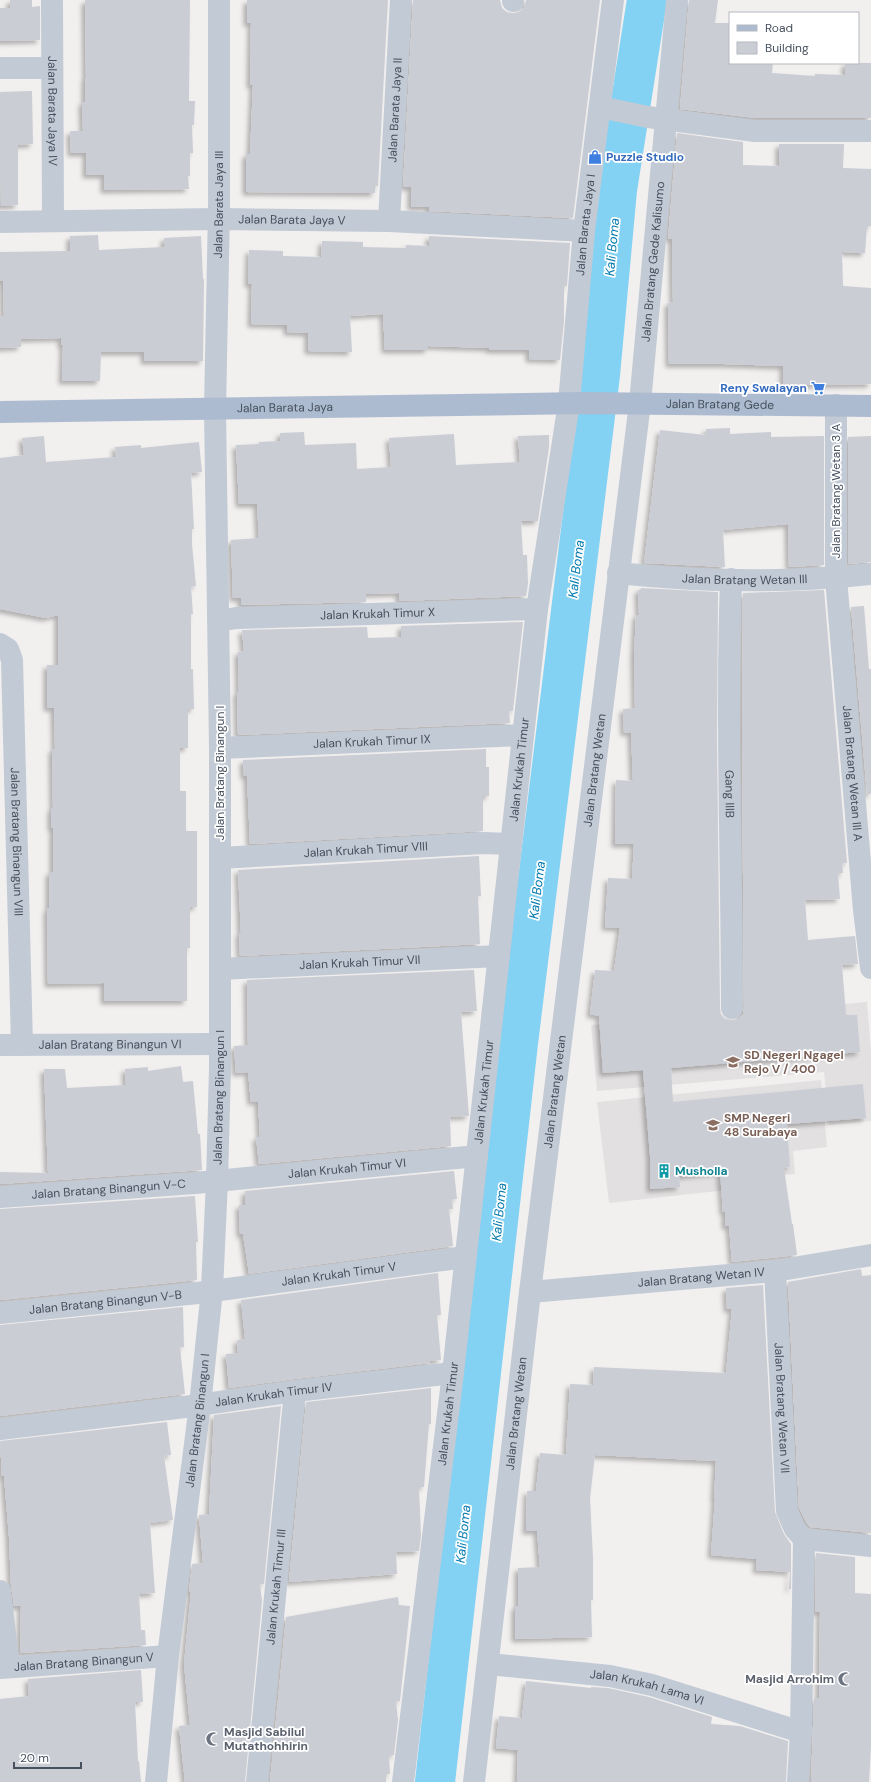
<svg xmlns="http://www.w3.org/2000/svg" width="871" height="1782" font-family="'DM Sans',sans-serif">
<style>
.education{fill:#e3e0e1}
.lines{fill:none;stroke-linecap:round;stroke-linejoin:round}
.river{stroke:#84d2f3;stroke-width:40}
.building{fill:#cbcdd5;filter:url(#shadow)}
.minor{stroke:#c2cad5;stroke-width:22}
.major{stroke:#adbbd0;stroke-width:22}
.labels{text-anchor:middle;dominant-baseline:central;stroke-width:3.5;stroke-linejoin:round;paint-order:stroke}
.street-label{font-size:12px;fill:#46505e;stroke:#fff}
.shop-label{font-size:12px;font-weight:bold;fill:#366cbe;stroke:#fff;text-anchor:start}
.education-label{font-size:12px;font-weight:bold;fill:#785e54;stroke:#fff;text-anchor:start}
.culture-label{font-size:12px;font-weight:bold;fill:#0d838f;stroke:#fff;text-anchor:start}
.worship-label{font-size:12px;font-weight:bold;fill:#5b616d;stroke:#fff;text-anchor:end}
.water-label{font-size:13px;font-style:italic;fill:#037aad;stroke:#fff}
</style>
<defs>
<filter id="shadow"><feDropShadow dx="-3.5" dy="3.5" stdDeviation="2" flood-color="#0004"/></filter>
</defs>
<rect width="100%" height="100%" fill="#f2efef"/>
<g class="education">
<path d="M867,1002L871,1052V1121L829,1125L824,1072L597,1091L591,1025Z"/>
<path d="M821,1080L827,1147L793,1151L795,1174L762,1177L763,1186L609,1203L597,1102Z"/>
</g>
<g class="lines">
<path class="river" d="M435,1782L518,1043L600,375L617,190L647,0"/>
</g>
<g class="building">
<path d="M10,0H32V7L40,6V40L0,41V8H10Z"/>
<path d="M85,0H190L189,101H195L194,125H192L193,153H190V176H188L189,189L104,190V175H86V153H71L70,131H83L82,102H85V77H86Z"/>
<path d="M247,0H388L378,186H375V193L246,192V154H250L253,85H250L251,23H247Z"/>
<path d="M413,0H500L502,8L507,12L513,13L519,12L524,8L526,0H600L573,218L429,211V207H411V187H403Z"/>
<path d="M689,0H718L715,23H730V63H773L772,73L815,76V74L845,75V63H871V118H756L680,109Z"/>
<path d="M32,91L33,144L18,145V205L1,206L0,92Z"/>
<path d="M677,133L743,142V165L779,166V144H844L843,168L871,169V226H867L865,253L842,252L843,286L871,288V384L783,385V366L723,364H669L668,303L673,302L672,239L668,238Z"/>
<path d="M98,235L99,250L164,247V238L201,236L203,279H204L203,361H144V352H101L100,381H62L63,345H61V338L21,339V347L0,348V316H4L3,281H0V252L70,251V236Z"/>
<path d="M429,236L570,243L567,286H564V321L560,360L529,359V350H489L490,348L428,346V350H385L383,314L350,316L352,352L308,351V333L287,332V325L251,324L252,284H248L249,250L283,251V256L321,257L322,241L363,242V247L406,248V245L429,246Z"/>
<path d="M730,428V434L771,432V437L824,436V565L789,567L788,524L723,530L725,567L644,563L660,430L706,435V429Z"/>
<path d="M304,432L305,445L356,443L357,469L391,467L389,438L454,434L456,465L520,462L518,436L549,435V447L538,521H521L523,555H527L528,584L526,596L399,601V593L366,594V602L241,605V598H233L231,540L259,538L257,504H239L236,445L259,444V442L280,441V433Z"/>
<path d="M44,436L46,462L116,457L115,447L141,445V448L199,442L202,472L191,473L194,529H192V544L196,586L191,587L193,614H191V669H193L194,709H188V748H180V791H186V831H197V907H190V948H187V1001H104V983L48,984L47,909L49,908V872H53V828H51V808H53L52,749H55L54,708H47V665H58V615L46,618L0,609V458L24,455L22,438Z"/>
<path d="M871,436V562L848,564V437Z"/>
<path d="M641,588L718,592L717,740L720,1008L721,1015L725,1019L732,1020L739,1019L743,1014L744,1008L742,740L743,593L824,590L847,863H842L843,873L838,874L840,899L805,900L808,940L855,936L858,964L842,965L846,1015H857L860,1052L671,1068L673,1102L863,1084L866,1118L787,1124L790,1167L784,1168L792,1224H793L797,1255L732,1262L729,1226H725V1211L723,1212L720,1172L679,1176L680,1187L650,1189V1156L643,1070L603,1073L599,1016L590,1014L595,970L614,971L620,928L605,927L608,878L632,879L634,844H615L616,780L633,781L631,732L624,733L623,709L635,708L634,656L636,615H639L638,590H640Z"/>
<path d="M864,606L869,669H871V794H867L851,607Z"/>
<path d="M523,622L513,711H509L510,723L238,735L237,692H239L238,652L244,651L242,630L367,627L368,638L401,637V626Z"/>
<path d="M486,749V767H489V796H483V831L250,844L247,776H244L243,760Z"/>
<path d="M479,856L481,896H478L480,944L240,956L239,933H241L238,870Z"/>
<path d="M474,970L477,1011L461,1012L469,1116L450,1117L451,1146L259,1164L256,1137H260L258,1101L251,1102L248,1072L236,1073L234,1046L248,1045L247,980Z"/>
<path d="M181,1066L183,1082L193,1081L198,1134H200L202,1170L0,1184V1172L48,1173L44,1069H65L67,1088L126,1085L125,1069L148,1067V1071Z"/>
<path d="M454,1171L457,1199H452L453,1209H449L453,1246L249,1274L243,1234H240L239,1205H245V1191Z"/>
<path d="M195,1196L198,1242H196L197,1280L0,1300V1209Z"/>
<path d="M861,1269L862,1276L871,1275V1533L810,1527L806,1522L799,1508L788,1282Z"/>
<path d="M438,1273L441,1315H437L441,1360L430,1361V1363L294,1379L229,1388L226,1354L238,1353L237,1340L245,1339L241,1300Z"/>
<path d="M763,1285L775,1512L784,1534L791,1544V1589H789L790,1572L756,1570L757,1559L711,1555L715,1499H714L716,1461L595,1455L590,1498L593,1559V1600H591L592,1637L515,1639V1606H518V1568L540,1567L537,1531H526L527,1491H536L540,1453L566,1455L570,1384L593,1385L594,1367L726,1373L732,1309H727L726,1288Z"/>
<path d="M183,1307L184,1347H180L185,1394L0,1416V1325Z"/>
<path d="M431,1388V1424H429L424,1487L419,1488L421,1536L419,1551L396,1552L397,1574L289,1582L306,1402Z"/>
<path d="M281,1406L264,1584H260L262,1601L245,1782H185L179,1726L190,1725L184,1664L191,1592H189L192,1564L203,1563L199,1515L209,1514L214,1415Z"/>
<path d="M167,1422L171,1455L164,1456L173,1520L150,1523L155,1593L139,1594L141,1630H145L146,1645L20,1653L21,1606H14L11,1585L9,1537L4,1476H2L0,1441Z"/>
<path d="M816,1553L855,1557V1593L871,1594V1747L869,1782H811L814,1698H819L820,1612H815Z"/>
<path d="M398,1597L399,1605L410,1606L400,1701H396L398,1720L394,1755L389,1756L390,1774H386V1782H270L286,1617Z"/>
<path d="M141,1670L143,1702H135L138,1761H139L141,1782H0V1699L29,1696L28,1679Z"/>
<path d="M526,1681L591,1688V1687L608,1688L649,1697L712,1717L711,1724L740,1726L788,1741L786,1782H517L518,1750L496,1748L499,1716L522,1718Z"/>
</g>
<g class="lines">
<g class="minor">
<path id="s1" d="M52,0L53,221"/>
<path d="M513,1V0"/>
<path d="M0,68H51"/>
<path d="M600,107L648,117L755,131H871"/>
<path id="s2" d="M389,221L401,0"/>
<path id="s3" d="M0,222L219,219L389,221L584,231"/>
<path id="s4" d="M836,405V578L864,910L871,968"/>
<path id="s5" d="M618,573C701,582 788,583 871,574"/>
<path id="s6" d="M731,579C726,722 732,865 732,1008"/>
<path id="s7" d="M219,621L236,618L537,609"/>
<path id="s8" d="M0,644L8,649L12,660L22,1045"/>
<path id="s9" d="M220,748L523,735"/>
<path id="s10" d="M220,858L483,843L511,844"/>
<path id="s11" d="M220,969L499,956"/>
<path id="s12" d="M0,1045L220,1044"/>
<path id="s13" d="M0,1197L195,1183L477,1156"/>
<path id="s14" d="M775,1271L787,1511L795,1529L804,1539"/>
<path id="s15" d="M530,1292L775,1271L871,1255"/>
<path id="s16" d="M0,1313L198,1293L465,1257"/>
<path id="s17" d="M0,1429L185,1407L295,1391L453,1373"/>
<path d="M804,1539L871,1546"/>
<path d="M0,1591L9,1667"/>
<path id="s18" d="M489,1664L610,1676L652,1685L801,1732"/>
<path id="s19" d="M0,1668L168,1656"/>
<path id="s20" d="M156,1782L168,1656L200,1405L212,1290L217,1181L220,1068V748L215,409L219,209V0"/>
<path id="s21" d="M257,1782L295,1391"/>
<path id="s22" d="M403,1782L453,1373L537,609L569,403L584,231L613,0"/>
<path id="s23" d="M474,1782L530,1292L640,403L677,0"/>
<path d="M798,1782L801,1732L804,1539"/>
</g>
<path class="major" id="s24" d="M0,412L584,403L871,406"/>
</g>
<defs>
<symbol id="shop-bare" viewBox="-9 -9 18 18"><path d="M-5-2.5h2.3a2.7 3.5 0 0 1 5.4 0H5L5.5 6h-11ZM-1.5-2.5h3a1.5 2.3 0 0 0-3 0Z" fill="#3f7fe0" stroke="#fff" stroke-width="2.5" paint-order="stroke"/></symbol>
<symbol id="supermarket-bare" viewBox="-9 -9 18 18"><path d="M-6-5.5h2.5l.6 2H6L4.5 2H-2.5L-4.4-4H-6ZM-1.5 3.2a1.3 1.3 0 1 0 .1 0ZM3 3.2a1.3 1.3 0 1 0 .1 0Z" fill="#3f7fe0" stroke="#fff" stroke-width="2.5" paint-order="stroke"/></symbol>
<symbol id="school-bare" viewBox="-9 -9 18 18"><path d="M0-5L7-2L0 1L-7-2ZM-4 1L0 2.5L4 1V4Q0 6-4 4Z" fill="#8d6e63" stroke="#fff" stroke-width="2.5" paint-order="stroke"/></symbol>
<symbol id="building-bare" viewBox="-9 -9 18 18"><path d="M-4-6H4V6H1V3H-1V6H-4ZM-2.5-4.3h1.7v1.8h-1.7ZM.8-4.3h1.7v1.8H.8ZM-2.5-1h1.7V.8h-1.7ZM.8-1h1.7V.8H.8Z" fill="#0f9aa8" stroke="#fff" stroke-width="2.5" paint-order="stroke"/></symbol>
<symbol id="mosque-bare" viewBox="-9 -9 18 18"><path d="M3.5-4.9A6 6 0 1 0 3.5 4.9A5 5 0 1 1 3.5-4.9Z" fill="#6b7280" stroke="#fff" stroke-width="2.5" paint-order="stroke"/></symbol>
</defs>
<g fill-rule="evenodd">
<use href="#shop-bare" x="585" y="147" width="20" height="20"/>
<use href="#supermarket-bare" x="808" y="378" width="20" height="20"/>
<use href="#school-bare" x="723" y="1052" width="20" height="20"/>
<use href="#school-bare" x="703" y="1115" width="20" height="20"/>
<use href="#building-bare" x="654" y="1161" width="20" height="20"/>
<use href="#mosque-bare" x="835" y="1669" width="20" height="20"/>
<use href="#mosque-bare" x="203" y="1729" width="20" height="20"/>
</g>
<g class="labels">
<g class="street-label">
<text stroke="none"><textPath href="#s2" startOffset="111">Jalan Barata Jaya II</textPath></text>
<text stroke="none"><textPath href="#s1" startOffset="111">Jalan Barata Jaya IV</textPath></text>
<text stroke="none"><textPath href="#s20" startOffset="1581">Jalan Barata Jaya III</textPath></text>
<text stroke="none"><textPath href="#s3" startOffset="292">Jalan Barata Jaya V</textPath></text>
<text stroke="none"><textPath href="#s22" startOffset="1568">Jalan Barata Jaya I</textPath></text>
<text stroke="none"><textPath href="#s23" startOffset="1531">Jalan Bratang Gede Kalisumo</textPath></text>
<text stroke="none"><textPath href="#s24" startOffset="720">Jalan Bratang Gede</textPath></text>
<text stroke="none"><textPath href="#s24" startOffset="285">Jalan Barata Jaya</textPath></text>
<text transform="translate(836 491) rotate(-90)">Jalan Bratang Wetan 3 A</text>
<text stroke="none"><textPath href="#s5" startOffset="127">Jalan Bratang Wetan III</textPath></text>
<text stroke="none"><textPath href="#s7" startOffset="159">Jalan Krukah Timur X</textPath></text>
<text stroke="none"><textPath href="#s9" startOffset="152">Jalan Krukah Timur IX</textPath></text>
<text stroke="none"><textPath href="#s22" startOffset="1019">Jalan Krukah Timur</textPath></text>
<text stroke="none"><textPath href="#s23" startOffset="1019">Jalan Bratang Wetan</textPath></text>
<text transform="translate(220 773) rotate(-90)">Jalan Bratang Binangun I</text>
<text stroke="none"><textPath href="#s4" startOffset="369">Jalan Bratang Wetan III A</textPath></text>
<text stroke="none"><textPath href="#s6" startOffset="215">Gang IIIB</textPath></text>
<text stroke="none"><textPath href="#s8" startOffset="203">Jalan Bratang Binangun VIII</textPath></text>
<text stroke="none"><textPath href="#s10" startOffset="146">Jalan Krukah Timur VIII</textPath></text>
<text stroke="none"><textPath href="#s11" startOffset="140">Jalan Krukah Timur VII</textPath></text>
<text stroke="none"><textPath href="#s12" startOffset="110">Jalan Bratang Binangun VI</textPath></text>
<text stroke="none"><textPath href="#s22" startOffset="695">Jalan Krukah Timur</textPath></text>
<text stroke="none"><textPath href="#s23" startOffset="695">Jalan Bratang Wetan</textPath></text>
<text stroke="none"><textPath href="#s20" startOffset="688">Jalan Bratang Binangun I</textPath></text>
<text stroke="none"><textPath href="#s13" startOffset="348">Jalan Krukah Timur VI</textPath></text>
<text stroke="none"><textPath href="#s13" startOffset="109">Jalan Bratang Binangun V-C</textPath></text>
<text stroke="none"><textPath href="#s16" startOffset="341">Jalan Krukah Timur V</textPath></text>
<text stroke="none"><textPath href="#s15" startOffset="172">Jalan Bratang Wetan IV</textPath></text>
<text stroke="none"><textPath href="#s16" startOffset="106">Jalan Bratang Binangun V-B</textPath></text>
<text stroke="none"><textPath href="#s17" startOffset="276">Jalan Krukah Timur IV</textPath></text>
<text stroke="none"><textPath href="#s14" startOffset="137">Jalan Bratang Wetan VII</textPath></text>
<text stroke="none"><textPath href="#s22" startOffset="371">Jalan Krukah Timur</textPath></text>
<text stroke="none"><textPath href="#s23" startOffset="371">Jalan Bratang Wetan</textPath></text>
<text stroke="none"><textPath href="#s20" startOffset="364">Jalan Bratang Binangun I</textPath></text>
<text stroke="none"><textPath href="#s21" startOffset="196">Jalan Krukah Timur III</textPath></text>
<text stroke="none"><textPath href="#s19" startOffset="84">Jalan Bratang Binangun V</textPath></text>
<text stroke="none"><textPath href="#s18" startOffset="160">Jalan Krukah Lama VI</textPath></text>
</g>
<g class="shop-label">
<text x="606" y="157">Puzzle Studio</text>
<text x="807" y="388" text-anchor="end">Reny Swalayan</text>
</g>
<g class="education-label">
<text x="744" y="1055">SD Negeri Ngagel<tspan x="744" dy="14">Rejo V / 400</tspan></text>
<text x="724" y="1118">SMP Negeri<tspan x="724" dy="14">48 Surabaya</tspan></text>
</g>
<g class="culture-label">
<text x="675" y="1171">Musholla</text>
</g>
<g class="worship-label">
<text x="834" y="1679">Masjid Arrohim</text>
<text x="224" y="1732" text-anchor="start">Masjid Sabilul<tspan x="224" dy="14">Mutathohhirin</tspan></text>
</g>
<g class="water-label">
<text transform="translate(612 247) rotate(-85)">Kali Boma</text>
<text transform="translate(576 569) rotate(-83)">Kali Boma</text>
<text transform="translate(537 890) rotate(-83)">Kali Boma</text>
<text transform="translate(499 1212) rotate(-84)">Kali Boma</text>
<text transform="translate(463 1534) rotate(-84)">Kali Boma</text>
</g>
</g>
<rect x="729" y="12" width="130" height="52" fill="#ffffff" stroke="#b5b9bf"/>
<rect x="737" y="25" width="20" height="6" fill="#adbbd0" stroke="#b5b9bf"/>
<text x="765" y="32" font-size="12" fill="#46505e">Road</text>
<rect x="737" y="42" width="20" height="12" fill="#cbcdd5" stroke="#b5b9bf"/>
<text x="765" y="52" font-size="12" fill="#46505e">Building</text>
<path d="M14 1762v6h67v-6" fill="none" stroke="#46505e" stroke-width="2"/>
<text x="20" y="1762" font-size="12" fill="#46505e" stroke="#ffffff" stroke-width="3" paint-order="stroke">20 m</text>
</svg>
